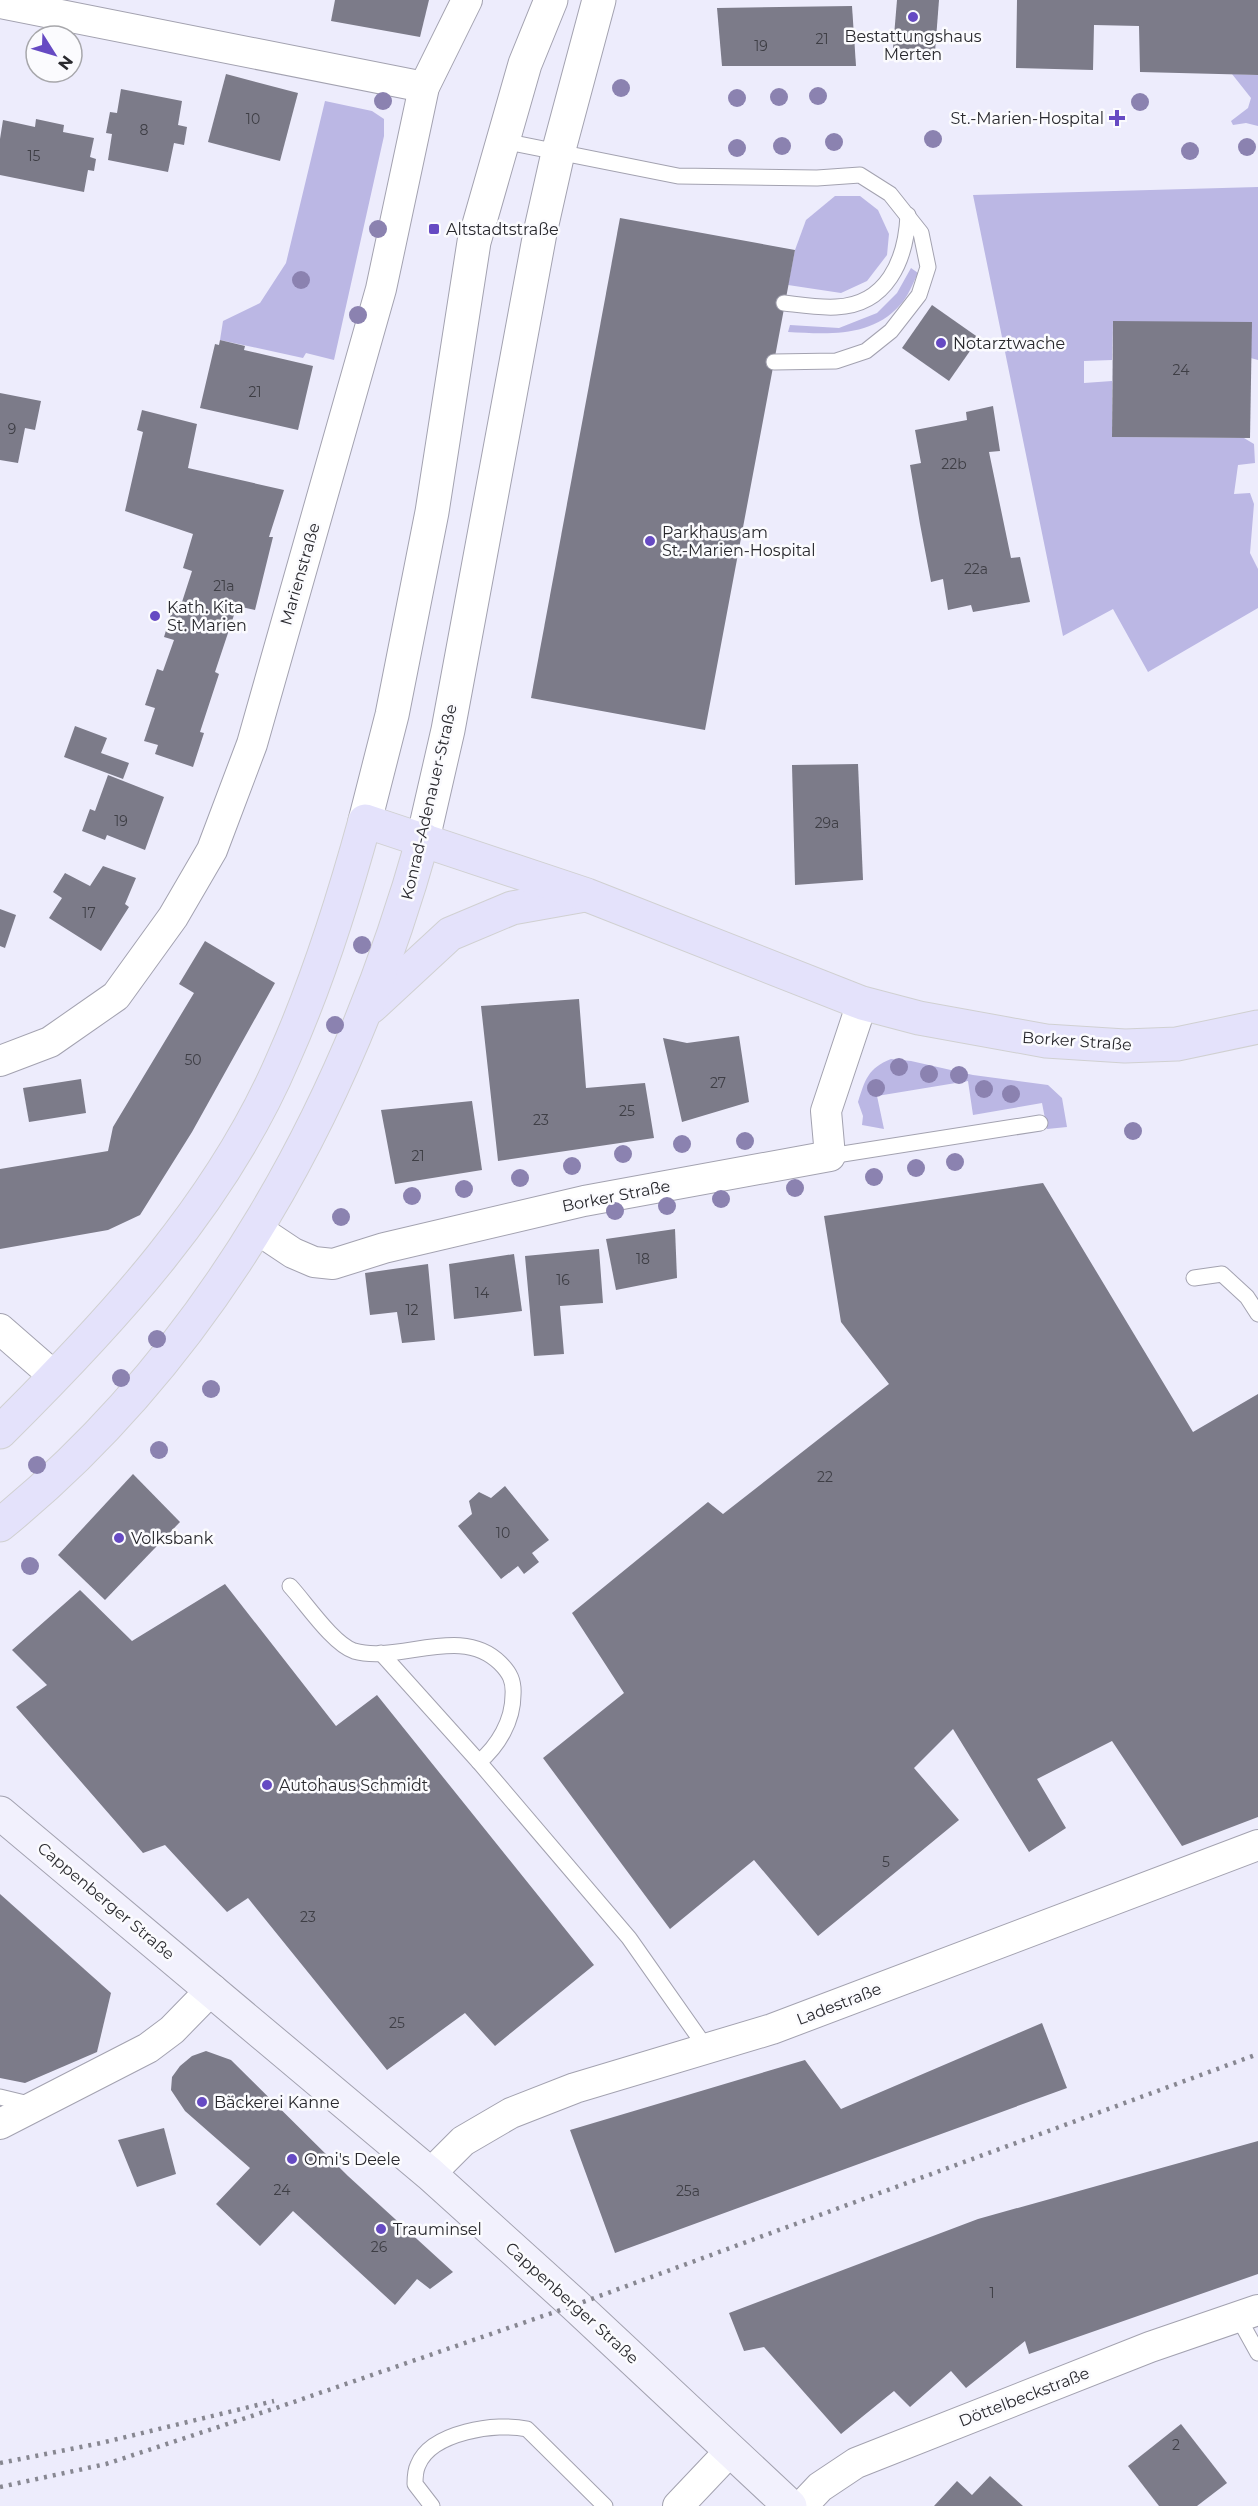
<svg xmlns="http://www.w3.org/2000/svg" width="1258" height="2506" font-family="Montserrat,sans-serif">
<style>
.green{fill:#bbb7e4}
.building{fill:#7c7b89}
.lines{fill:none;stroke-linecap:round;stroke-linejoin:round}
.service-casing{stroke:#a3a2b0;stroke-width:17}
.minor-casing{stroke:#a3a2b0;stroke-width:32}
.tertiary-casing{stroke:#a3a2b0;stroke-width:35}
.secondary-casing{stroke:#a3a2b0;stroke-width:35}
.primary-casing{stroke:#d0d0d1;stroke-width:35}
.service{stroke:#fff;stroke-width:15}
.minor{stroke:#fff;stroke-width:30}
.tertiary{stroke:#fff;stroke-width:33}
.secondary{stroke:#f2f1fd;stroke-width:33}
.primary{stroke:#e4e2fb;stroke-width:33}
.rail{stroke:#878791;stroke-width:4.5;stroke-dasharray:3 6;stroke-linecap:butt}
.tree{fill:#8b82b0}
.poi-dot{fill:#664ac3;stroke:#fbfbfe;stroke-width:2}
.labels{text-anchor:middle;dominant-baseline:central;stroke-width:5;stroke-linejoin:round;paint-order:stroke}
.number-label{font-size:14px;fill:#3e3e45}
.poi-label{font-size:16px;fill:#29292e;stroke:#fbfbfe;text-anchor:start}
.street-label{font-size:16px;fill:#29292e;stroke:#fbfbfe}
</style>
<rect width="100%" height="100%" fill="#edecfc"/>
<g class="green">
<path d="M1232,74L1258,75V126L1246,123L1233,125L1231,121L1248,108L1251,98Z"/>
<path d="M325,101L372,111L384,119V136L334,360L306,353L303,358L220,340L223,321L260,303L286,263Z"/>
<path d="M1258,187V360L1113,321L1112,360L1084,361V383L1112,381V437L1244,438L1254,444L1255,463L1238,465L1234,494L1250,493L1254,504L1250,553L1258,569V608L1148,672L1113,609L1063,636L973,195Z"/>
<path d="M835,196H860L878,210L889,234L887,255L867,281L841,293L788,285L795,250L806,220Z"/>
<path d="M911,268L918,273C913,283 908,297 900,305C871,338 827,334 788,332L790,325L839,328L877,313L897,293Z"/>
<path d="M891,1059L911,1061L973,1075L1048,1085L1062,1098L1067,1127L1047,1129L1042,1103L973,1115L968,1081L877,1096L884,1129L862,1125L863,1116L858,1102C865,1080 868,1068 891,1059Z"/>
</g>
<g class="building">
<path d="M335,0H429L420,37L331,21Z"/>
<path d="M897,0H939L935,52L893,48Z"/>
<path d="M1017,0H1258V75L1140,72L1139,26L1094,25L1093,70L1016,68Z"/>
<path d="M852,6L856,66H722L717,8Z"/>
<path d="M226,74L298,93L280,161L208,142Z"/>
<path d="M121,89L182,101L178,125L187,127L184,145L174,143L168,172L108,160L112,134L106,133L110,112L117,113Z"/>
<path d="M36,119L64,125L63,132L94,138L90,157L96,159L94,171L88,170L84,192L0,175V139L3,120L35,127Z"/>
<path d="M620,218L795,250L705,730L531,698Z"/>
<path d="M932,305L979,338L949,381L902,348Z"/>
<path d="M1113,321L1252,322L1250,438L1112,437Z"/>
<path d="M220,340L245,346L244,350L313,366L298,430L200,408L215,344L219,345Z"/>
<path d="M0,393L41,401L35,430L25,428L18,463L0,460Z"/>
<path d="M993,406L1000,451L989,452L1011,558L1020,557L1030,602L973,612L971,605L948,610L943,579L931,582L920,524L910,465L921,463L915,430L967,420L966,412Z"/>
<path d="M142,410L197,424L188,468L284,490L269,537H273L255,610L237,606L215,672L219,674L200,732L204,733L193,767L155,754L158,745L144,741L155,708L145,705L157,669L163,671L174,640L164,637L175,601L182,602L192,571L183,568L193,534L125,511L143,432L137,430Z"/>
<path d="M75,726L107,738L101,753L129,763L123,779L64,757Z"/>
<path d="M858,764L863,880L795,885L792,765Z"/>
<path d="M108,775L164,797L145,850L107,835L105,840L82,831L90,809L95,811Z"/>
<path d="M103,866L136,878L125,904L129,907L101,951L49,918L62,898L53,892L65,873L90,886Z"/>
<path d="M0,909L16,915L5,948L0,946Z"/>
<path d="M205,941L275,983L192,1132L140,1215L108,1230L0,1249V1169L108,1151L113,1127L194,993L179,984Z"/>
<path d="M579,999L586,1088L645,1083L654,1138L498,1161L481,1006Z"/>
<path d="M739,1036L749,1102L682,1122L663,1038L687,1043Z"/>
<path d="M81,1079L86,1113L29,1122L23,1088Z"/>
<path d="M472,1101L482,1170L395,1184L381,1110Z"/>
<path d="M1043,1183L1193,1432L1258,1394V1817L1182,1846L1112,1741L1037,1779L1066,1828L1029,1852L953,1729L914,1768L959,1820L818,1936L754,1860L670,1929L543,1758L624,1693L572,1613L708,1502L723,1514L889,1384L841,1322L824,1216Z"/>
<path d="M675,1229L677,1278L616,1290L606,1239Z"/>
<path d="M599,1249L603,1303L560,1306L564,1354L534,1356L525,1256Z"/>
<path d="M514,1254L522,1311L454,1319L449,1264Z"/>
<path d="M428,1264L435,1340L402,1343L397,1312L370,1315L365,1273Z"/>
<path d="M133,1474L180,1522L105,1600L58,1555Z"/>
<path d="M505,1486L549,1540L532,1553L539,1562L524,1574L518,1566L501,1579L458,1526L472,1514L469,1501L479,1492L491,1498Z"/>
<path d="M225,1584L336,1726L377,1695L594,1965L495,2046L465,2013L387,2070L248,1898L227,1912L165,1845L143,1853L16,1707L47,1685L12,1650L80,1590L132,1641Z"/>
<path d="M0,1894L111,1993L97,2052L25,2083L0,2078Z"/>
<path d="M1042,2023L1067,2088L615,2253L570,2130L805,2060L841,2109Z"/>
<path d="M206,2051L231,2060L348,2176L453,2272L430,2289L417,2279L395,2305L293,2211L260,2246L216,2204L250,2168L185,2111L171,2090L172,2077L180,2066L192,2056Z"/>
<path d="M164,2128L176,2174L137,2187L118,2140Z"/>
<path d="M1258,2141V2274L1029,2354L1025,2341L966,2388L951,2371L910,2407L894,2391L841,2434L764,2347L744,2351L729,2313L978,2219Z"/>
<path d="M1181,2424L1227,2483L1197,2506H1159L1128,2466Z"/>
<path d="M990,2476L1023,2506H934L957,2481L972,2495Z"/>
</g>
<g class="lines">
<defs>
<g id="service">
<path d="M503,141L678,176L817,178L860,175L890,194L921,233L928,267L919,295L891,331L866,351L836,361L774,362"/>
<path d="M784,303C801,305 819,308 836,307C887,305 906,260 908,215"/>
<path d="M830,1156L1040,1123"/>
<path d="M1194,1278L1222,1274L1247,1297L1258,1314"/>
<path d="M290,1586C305,1602 333,1644 354,1651C399,1664 461,1624 500,1663C510,1673 514,1681 513,1695C513,1721 498,1746 479,1762L629,1938L707,2049"/>
<path d="M381,1653L479,1762"/>
<path d="M0,2097L33,2105"/>
<path d="M1238,2317L1258,2353"/>
<path d="M432,2506L415,2484C415,2478 415,2471 418,2465C431,2432 497,2422 527,2429L605,2506"/>
</g>
<g id="minor">
<path d="M0,3L424,87"/>
<path d="M0,1061L50,1042L116,996L173,917L212,850L252,744L381,289L424,87L467,0"/>
<path d="M257,1229L293,1253L314,1262L333,1264L384,1248L584,1201L830,1156L826,1111L862,1003"/>
<path d="M0,1329L55,1377"/>
<path d="M0,2124L148,2048L172,2030L212,1989"/>
<path d="M430,2174L463,2141L511,2113L575,2088L772,2029L1258,1845"/>
<path d="M678,2506L731,2450"/>
<path d="M802,2506L820,2487L856,2463L1150,2347L1258,2310"/>
</g>
<g id="tertiary">
<path d="M365,821L392,715L432,512L474,242L525,64L551,0"/>
<path d="M423,839L448,730L540,233L558,153L599,0"/>
</g>
<path id="secondary" d="M0,1813L430,2174L575,2305L790,2506"/>
<g id="primary">
<path d="M371,1007L450,934L512,908L585,895"/>
<path d="M0,1432C111,1322 222,1203 284,1057C318,981 343,901 365,821L587,895L862,1003L919,1018L1046,1041L1125,1046L1177,1044L1258,1027"/>
<path d="M0,1525C215,1350 349,1103 423,839"/>
</g>
</defs>
<use href="#service" class="service-casing"/>
<use href="#minor" class="minor-casing"/>
<use href="#tertiary" class="tertiary-casing"/>
<use href="#secondary" class="secondary-casing"/>
<use href="#primary" class="primary-casing"/>
<use href="#service" class="service"/>
<use href="#minor" class="minor"/>
<use href="#tertiary" class="tertiary"/>
<use href="#secondary" class="secondary"/>
<use href="#primary" class="primary"/>
<g class="rail">
<path d="M0,2463L101,2443L274,2401"/>
<path d="M0,2487L106,2464L282,2406L575,2305L1258,2054"/>
</g>
</g>
<g class="tree">
<circle cx="621" cy="88" r="9"/>
<circle cx="818" cy="96" r="9"/>
<circle cx="779" cy="97" r="9"/>
<circle cx="737" cy="98" r="9"/>
<circle cx="383" cy="101" r="9"/>
<circle cx="1140" cy="102" r="9"/>
<circle cx="933" cy="139" r="9"/>
<circle cx="834" cy="142" r="9"/>
<circle cx="782" cy="146" r="9"/>
<circle cx="1247" cy="147" r="9"/>
<circle cx="737" cy="148" r="9"/>
<circle cx="1190" cy="151" r="9"/>
<circle cx="378" cy="229" r="9"/>
<circle cx="301" cy="280" r="9"/>
<circle cx="358" cy="315" r="9"/>
<circle cx="362" cy="945" r="9"/>
<circle cx="335" cy="1025" r="9"/>
<circle cx="899" cy="1067" r="9"/>
<circle cx="929" cy="1074" r="9"/>
<circle cx="959" cy="1075" r="9"/>
<circle cx="876" cy="1088" r="9"/>
<circle cx="984" cy="1089" r="9"/>
<circle cx="1011" cy="1094" r="9"/>
<circle cx="1133" cy="1131" r="9"/>
<circle cx="745" cy="1141" r="9"/>
<circle cx="682" cy="1144" r="9"/>
<circle cx="623" cy="1154" r="9"/>
<circle cx="955" cy="1162" r="9"/>
<circle cx="572" cy="1166" r="9"/>
<circle cx="916" cy="1168" r="9"/>
<circle cx="874" cy="1177" r="9"/>
<circle cx="520" cy="1178" r="9"/>
<circle cx="795" cy="1188" r="9"/>
<circle cx="464" cy="1189" r="9"/>
<circle cx="412" cy="1196" r="9"/>
<circle cx="721" cy="1199" r="9"/>
<circle cx="667" cy="1206" r="9"/>
<circle cx="615" cy="1211" r="9"/>
<circle cx="341" cy="1217" r="9"/>
<circle cx="157" cy="1339" r="9"/>
<circle cx="121" cy="1378" r="9"/>
<circle cx="211" cy="1389" r="9"/>
<circle cx="159" cy="1450" r="9"/>
<circle cx="37" cy="1465" r="9"/>
<circle cx="30" cy="1566" r="9"/>
</g>
<g class="poi-dot">
<circle cx="913" cy="17" r="6"/>
<path d="M1114 109h6v6h6v6h-6v6h-6v-6h-6v-6h6z"/>
<rect x="428" y="223" width="12" height="12" rx="3"/>
<circle cx="941" cy="343" r="6"/>
<circle cx="650" cy="541" r="6"/>
<circle cx="155" cy="616" r="6"/>
<circle cx="119" cy="1538" r="6"/>
<circle cx="267" cy="1785" r="6"/>
<circle cx="202" cy="2102" r="6"/>
<circle cx="292" cy="2159" r="6"/>
<circle cx="381" cy="2229" r="6"/>
</g>
<g class="labels">
<g class="number-label">
<text x="822" y="39">21</text>
<text x="761" y="46">19</text>
<text x="253" y="119">10</text>
<text x="144" y="130">8</text>
<text x="34" y="156">15</text>
<text x="1181" y="370">24</text>
<text x="255" y="392">21</text>
<text x="12" y="429">9</text>
<text x="954" y="464">22b</text>
<text x="976" y="569">22a</text>
<text x="224" y="586">21a</text>
<text x="121" y="821">19</text>
<text x="827" y="823">29a</text>
<text x="89" y="913">17</text>
<text x="193" y="1060">50</text>
<text x="718" y="1083">27</text>
<text x="627" y="1111">25</text>
<text x="541" y="1120">23</text>
<text x="418" y="1156">21</text>
<text x="643" y="1259">18</text>
<text x="563" y="1280">16</text>
<text x="482" y="1293">14</text>
<text x="412" y="1310">12</text>
<text x="825" y="1477">22</text>
<text x="503" y="1533">10</text>
<text x="886" y="1862">5</text>
<text x="308" y="1917">23</text>
<text x="397" y="2023">25</text>
<text x="282" y="2190">24</text>
<text x="688" y="2191">25a</text>
<text x="379" y="2247">26</text>
<text x="992" y="2293">1</text>
<text x="1176" y="2445">2</text>
</g>
<g class="poi-label">
<text x="913" y="36" text-anchor="middle">Bestattungshaus<tspan x="913" dy="18">Merten</tspan></text>
<text x="1104" y="118" text-anchor="end">St.-Marien-Hospital</text>
<text x="446" y="229">Altstadtstraße</text>
<text x="953" y="343">Notarztwache</text>
<text x="662" y="532">Parkhaus am<tspan x="662" dy="18">St.-Marien-Hospital</tspan></text>
<text x="167" y="607">Kath. Kita<tspan x="167" dy="18">St. Marien</tspan></text>
<text x="131" y="1538">Volksbank</text>
<text x="279" y="1785">Autohaus Schmidt</text>
<text x="214" y="2102">Bäckerei Kanne</text>
<text x="304" y="2159">Omi's Deele</text>
<text x="393" y="2229">Trauminsel</text>
</g>
<g class="street-label">
<text transform="translate(300 574) rotate(-74)">Marienstraße</text>
<text transform="translate(429 802) rotate(-77)">Konrad-Adenauer-Straße</text>
<text transform="translate(1077 1041) rotate(4)">Borker Straße</text>
<text transform="translate(616 1196) rotate(-11)">Borker Straße</text>
<text transform="translate(106 1901) rotate(40)">Cappenberger Straße</text>
<text transform="translate(839 2004) rotate(-21)">Ladestraße</text>
<text transform="translate(572 2303) rotate(42)">Cappenberger Straße</text>
<text transform="translate(1024 2397) rotate(-21)">Döttelbeckstraße</text>
</g>
</g>
<g transform="translate(54 54) rotate(127)"><circle r="28" fill="#fbfbfe" stroke="#a7a7ab" stroke-width="1.5"/>
<path d="M0-4.5L10 22L0 15L-10 22Z" fill="#664ac3"/>
<text y="-9" font-size="16" font-weight="bold" text-anchor="middle" fill="#29292e">N</text>
</g>
</svg>
